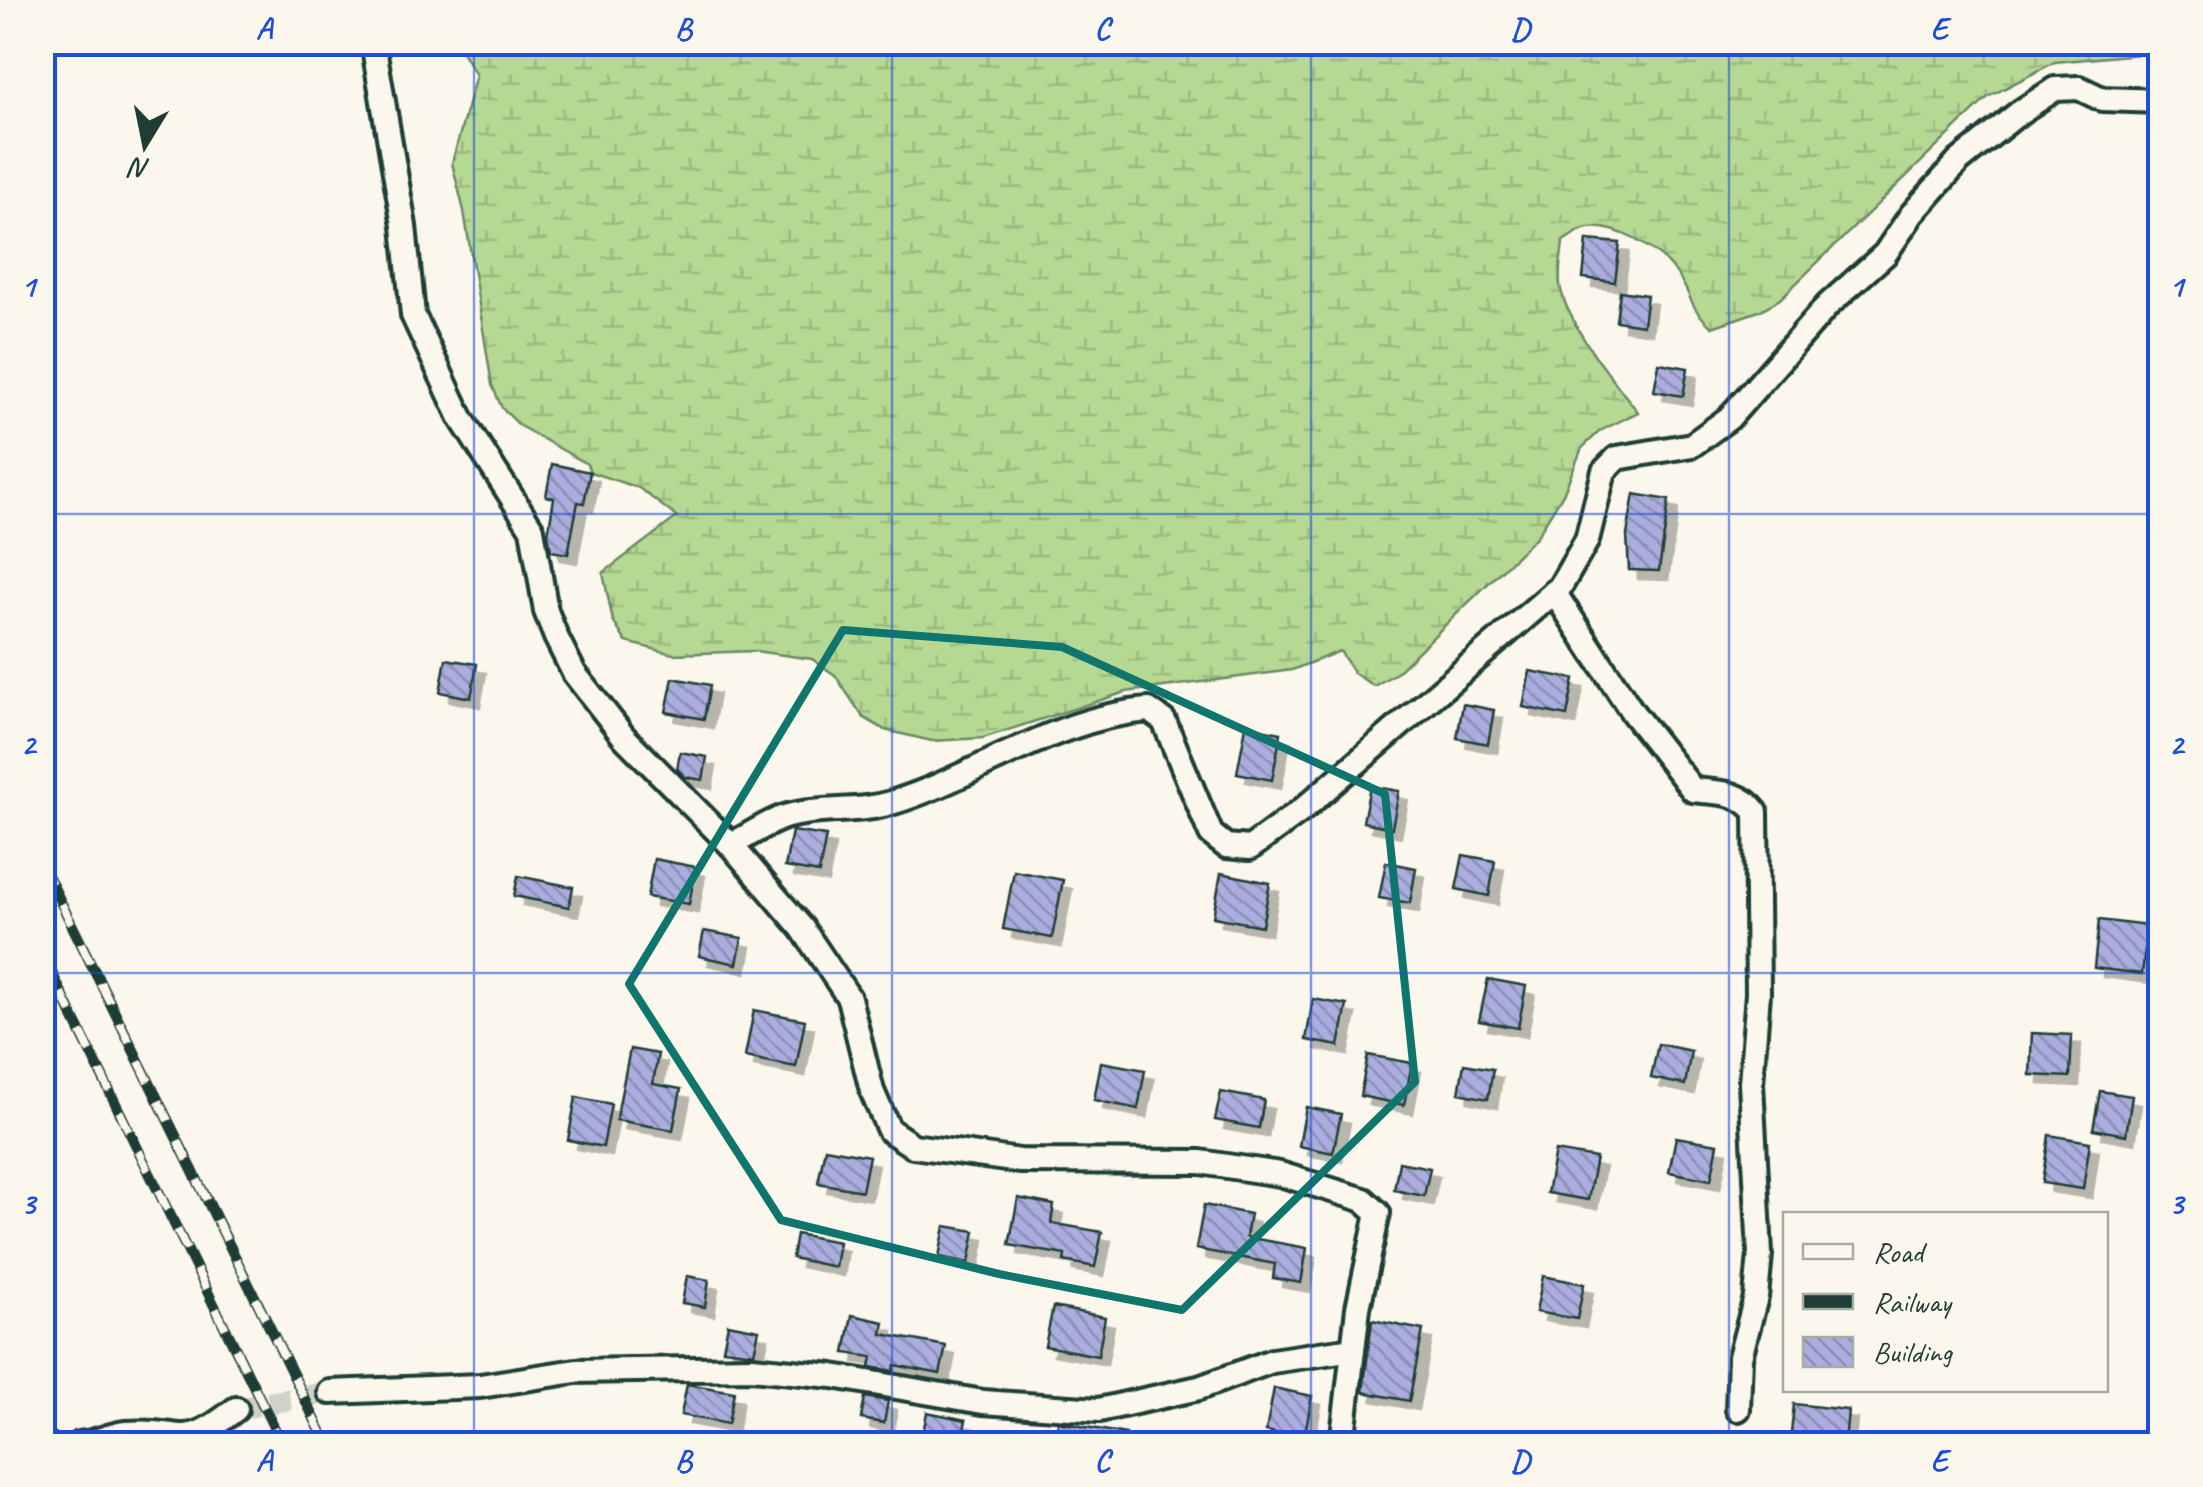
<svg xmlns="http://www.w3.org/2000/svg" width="2203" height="1487" font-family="Caveat,sans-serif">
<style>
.wetland{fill:url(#wetland-marsh);stroke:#6a8a64;stroke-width:2.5}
.building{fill:url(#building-back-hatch);stroke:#1f3d34;stroke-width:2.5;filter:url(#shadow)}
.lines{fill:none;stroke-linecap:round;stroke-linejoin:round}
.minor-tunnel{stroke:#cfd2c7;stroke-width:22;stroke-dasharray:22 11;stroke-linecap:butt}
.minor-casing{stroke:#1f3d34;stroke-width:30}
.minor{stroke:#fbf7ec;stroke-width:22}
.rail-casing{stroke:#1f3d34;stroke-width:11}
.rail{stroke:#fbf7ec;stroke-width:8;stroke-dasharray:22;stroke-linecap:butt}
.marked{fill:none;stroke:#0f766e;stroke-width:8;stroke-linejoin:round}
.grid{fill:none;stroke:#1d4ed8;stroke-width:2.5;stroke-opacity:0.55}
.neatline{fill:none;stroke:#1d4ed8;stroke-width:4}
.grid-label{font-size:32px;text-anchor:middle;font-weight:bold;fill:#1d4ed8}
</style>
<defs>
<pattern id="wetland-marsh" width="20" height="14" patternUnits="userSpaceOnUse" patternTransform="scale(2.5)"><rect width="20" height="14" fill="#b5d893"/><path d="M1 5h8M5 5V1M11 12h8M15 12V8" fill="none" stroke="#9bba7f"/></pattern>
<pattern id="building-back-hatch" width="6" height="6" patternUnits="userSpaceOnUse" patternTransform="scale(2.5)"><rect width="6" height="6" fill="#aaadde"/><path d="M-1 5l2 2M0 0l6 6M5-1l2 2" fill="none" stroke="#8a8eb5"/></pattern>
<filter id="shadow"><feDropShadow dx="9" dy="9" stdDeviation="0" flood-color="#0004"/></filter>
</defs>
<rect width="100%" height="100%" fill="#fbf7ec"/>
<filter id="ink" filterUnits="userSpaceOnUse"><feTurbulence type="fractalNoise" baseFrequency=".01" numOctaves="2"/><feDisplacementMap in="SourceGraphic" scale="20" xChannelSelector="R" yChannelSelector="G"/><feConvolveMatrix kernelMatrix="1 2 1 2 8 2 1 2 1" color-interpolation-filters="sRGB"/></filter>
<g filter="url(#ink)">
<path class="wetland" d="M457,43L2160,42V52L2055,62L1988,97L1780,299L1759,311L1712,327C1687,306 1692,292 1674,270C1656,248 1612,221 1584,229C1577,231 1569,238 1563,241C1562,256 1557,276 1561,290C1571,330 1613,380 1638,412L1600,431L1582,448L1563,494L1537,536L1396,673L1374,686L1354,673L1340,651L1292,670L1126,692L983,738L932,741L885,730L863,717L835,675L812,659L755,651L673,654L626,642L613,621L603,573L677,517L639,488L590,472L587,464L520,426L502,408L492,385L464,211L452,163L476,75Z"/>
<g class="building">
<path d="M1587,240L1620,243L1615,282L1583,278Z"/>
<path d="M1620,291L1647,295L1643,325L1616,321Z"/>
<path d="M1659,363L1688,368L1683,396L1654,391Z"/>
<path d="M552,464L590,472L584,503L578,502L568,554L551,551L548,534L554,498L546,496Z"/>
<path d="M1634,494L1669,500L1659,571L1629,570L1627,535Z"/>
<path d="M446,659L477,664L471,698L440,692Z"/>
<path d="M1530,671L1574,679L1567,716L1523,707Z"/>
<path d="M673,678L710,685L704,719L666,712Z"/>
<path d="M1463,704L1494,710L1488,744L1457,738Z"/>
<path d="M1246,726L1281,733L1272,780L1237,773Z"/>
<path d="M680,752L707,757L703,780L685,777L677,769Z"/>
<path d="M1370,786L1399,791L1392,828L1363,822Z"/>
<path d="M792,831L826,836L819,873L785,867Z"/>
<path d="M1463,855L1495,861L1489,896L1456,889Z"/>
<path d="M654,859L696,867L689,904L647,897Z"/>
<path d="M1386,862L1416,868L1410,903L1379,898Z"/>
<path d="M1014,871L1063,880L1052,938L1003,929Z"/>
<path d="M1221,873L1270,883L1262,926L1213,917Z"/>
<path d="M518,876L573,887L569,907L514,896Z"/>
<path d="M2099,920L2148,926L2142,974L2094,968Z"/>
<path d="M704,931L742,938L737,964L699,956Z"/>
<path d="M1488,979L1526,986L1518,1028L1479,1021Z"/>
<path d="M1313,999L1347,1005L1339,1046L1306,1040Z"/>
<path d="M754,1010L805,1020L796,1067L745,1057Z"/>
<path d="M2032,1033L2072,1035L2070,1077L2030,1075Z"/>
<path d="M1658,1044L1691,1051L1685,1085L1651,1078Z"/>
<path d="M630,1049L658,1054L653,1084L681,1089L673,1130L616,1120Z"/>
<path d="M1368,1055L1412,1063L1404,1105L1360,1096Z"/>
<path d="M1101,1062L1145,1070L1138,1109L1094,1100Z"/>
<path d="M1464,1064L1493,1069L1488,1099L1459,1093Z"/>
<path d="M2100,1091L2132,1096L2126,1135L2093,1129Z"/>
<path d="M1221,1092L1264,1100L1259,1128L1215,1120Z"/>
<path d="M576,1097L611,1104L603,1147L568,1140Z"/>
<path d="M1306,1107L1341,1114L1333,1153L1299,1146Z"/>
<path d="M2049,1135L2090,1142L2083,1189L2042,1183Z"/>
<path d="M1676,1137L1718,1144L1711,1180L1669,1172Z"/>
<path d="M825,1148L869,1156L862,1191L818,1183Z"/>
<path d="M1555,1151L1596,1158L1588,1200L1547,1193Z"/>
<path d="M1399,1162L1430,1168L1424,1196L1394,1190Z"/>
<path d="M1018,1198L1054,1205L1051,1223L1102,1232L1095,1267L1064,1261L1065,1255L1009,1245Z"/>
<path d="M1204,1205L1250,1214L1246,1237L1307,1248L1301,1283L1273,1278L1275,1264L1196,1249Z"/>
<path d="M945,1226L975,1231L969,1263L939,1257Z"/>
<path d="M796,1234L839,1242L835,1267L792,1258Z"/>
<path d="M687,1276L709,1280L705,1307L682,1303Z"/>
<path d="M1543,1276L1584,1284L1577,1319L1536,1312Z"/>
<path d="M1053,1307L1105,1317L1098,1356L1045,1346Z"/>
<path d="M852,1315L884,1322L882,1334L946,1346L940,1374L895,1365L894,1371L870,1367L872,1357L845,1353Z"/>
<path d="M1372,1320L1423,1330L1409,1401L1363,1392Z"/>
<path d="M728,1324L759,1330L754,1353L723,1349Z"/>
<path d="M687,1384L734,1392L728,1424L681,1415Z"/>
<path d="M1274,1388L1312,1396L1304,1439L1266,1431Z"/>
<path d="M865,1397L888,1401L884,1423L861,1419Z"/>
<path d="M1794,1404L1848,1410L1845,1444H1790Z"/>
<path d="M927,1412L966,1420L961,1444H921Z"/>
<path d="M1058,1422L1126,1434L1125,1444H1054Z"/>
</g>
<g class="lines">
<path class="minor-tunnel" d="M236,1409L330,1392"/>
<defs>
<g id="minor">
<path d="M373,42L404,226L413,315L461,418L532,529L546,611L556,637L574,673L624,737L731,845L802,928L849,998L872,1091L889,1130L913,1146L1020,1161L1200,1162L1280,1174L1364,1200L1378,1213L1358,1308L1342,1444"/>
<path d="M1554,592L1633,713L1693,790C1718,793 1739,790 1756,812L1758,993L1751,1083L1760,1254L1756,1297L1740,1357L1738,1409"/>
<path d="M731,845C750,835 772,819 792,815C826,807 858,813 891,803C979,776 1055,717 1149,710L1164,721L1211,834L1226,846L1250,848L1302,810L1560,587L1587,540L1604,471L1617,458L1692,445L1729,418L1828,305L1885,254L1912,214L1959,161L2020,112L2055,89L2079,88L2102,99L2160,101"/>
<path d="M330,1392L480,1386L576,1371L752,1368L833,1376L983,1402L1099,1410L1199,1388L1272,1361L1353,1349"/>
<path d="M42,1444H47"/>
<path d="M79,1444C95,1443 109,1435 126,1433C186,1428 179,1454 236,1409"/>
</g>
</defs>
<use href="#minor" class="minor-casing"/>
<use href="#minor" class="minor"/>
<defs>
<g id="rail">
<path d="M42,864L327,1444"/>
<path d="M42,953L282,1444"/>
</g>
</defs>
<use href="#rail" class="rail-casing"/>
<use href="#rail" class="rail"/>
</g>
</g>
<path class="marked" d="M843,630L1062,647L1385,794L1415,1082L1182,1310L999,1274L781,1220L629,984Z"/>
<path class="grid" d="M474,42V1444M892,42V1444M1311,42V1444M1729,42V1444M42,514H2160M42,973H2160"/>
<rect width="2203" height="1487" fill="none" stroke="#fbf7ec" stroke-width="110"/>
<rect x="1783" y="1212" width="325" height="180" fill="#fbf7ec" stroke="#a3ada2" stroke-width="2.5"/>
<rect x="1803" y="1244" width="50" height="15" fill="#fbf7ec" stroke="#a3ada2" stroke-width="2.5"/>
<text x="1873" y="1262" font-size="30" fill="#1f3d34">Road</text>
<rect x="1803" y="1294" width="50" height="15" fill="#1f3d34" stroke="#a3ada2" stroke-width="2.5"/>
<text x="1873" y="1312" font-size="30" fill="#1f3d34">Railway</text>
<rect x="1803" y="1337" width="50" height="30" fill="url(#building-back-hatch)" stroke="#a3ada2" stroke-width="2.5"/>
<text x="1873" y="1362" font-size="30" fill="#1f3d34">Building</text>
<g transform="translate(145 145) rotate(190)" stroke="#fbf7ec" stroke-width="8" paint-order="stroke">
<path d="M0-8L18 38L0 25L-18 38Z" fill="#1f3d34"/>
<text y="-15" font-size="28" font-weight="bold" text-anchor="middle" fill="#1f3d34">N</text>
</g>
<rect x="55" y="55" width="2093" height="1377" class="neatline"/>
<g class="grid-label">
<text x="264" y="39">A</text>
<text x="683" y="39">B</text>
<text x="1102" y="39">C</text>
<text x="1520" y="39">D</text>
<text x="1939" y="39">E</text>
<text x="28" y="296">1</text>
<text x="2176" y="296">1</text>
<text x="28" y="755">2</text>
<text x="2176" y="755">2</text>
<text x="28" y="1214">3</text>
<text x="2176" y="1214">3</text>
<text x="264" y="1471">A</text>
<text x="683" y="1471">B</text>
<text x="1102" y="1471">C</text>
<text x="1520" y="1471">D</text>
<text x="1939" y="1471">E</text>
</g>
</svg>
